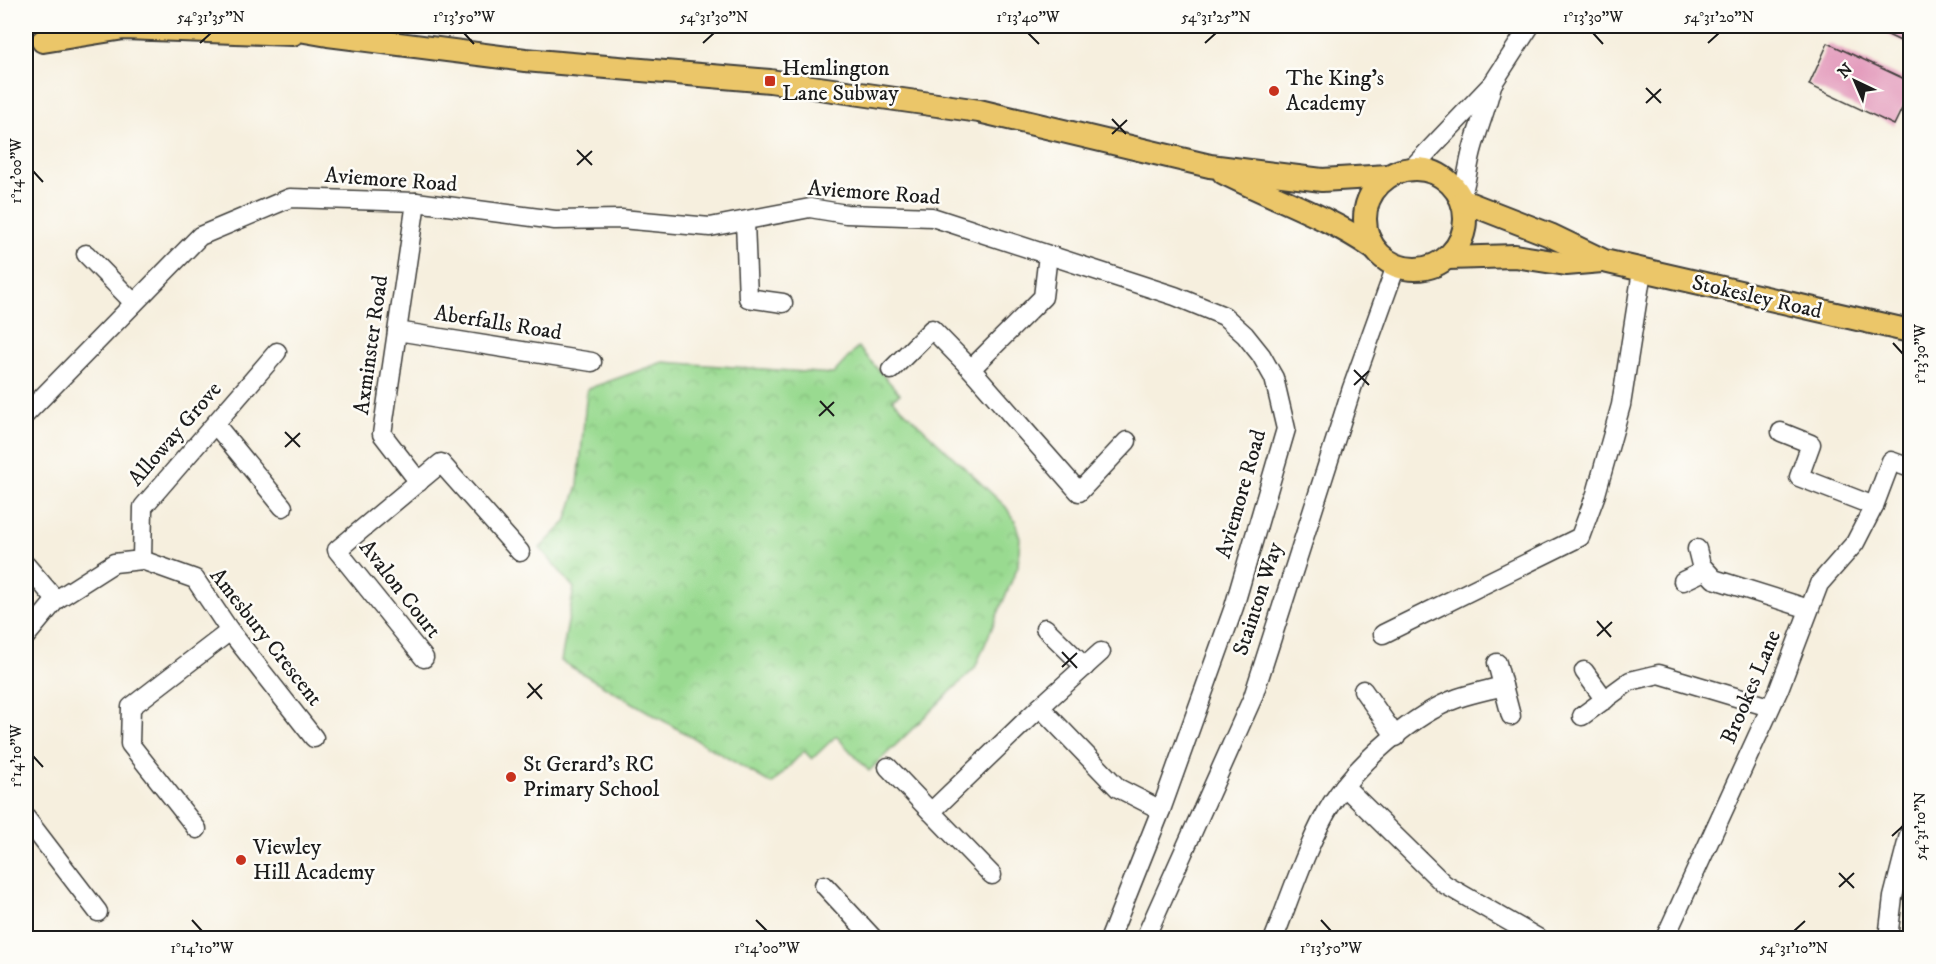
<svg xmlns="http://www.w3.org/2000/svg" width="1936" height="964" font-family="'IM FELL DW Pica',serif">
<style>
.park{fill:url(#park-crowns);stroke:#5a7b56;stroke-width:1.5}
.building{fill:#e49ebe}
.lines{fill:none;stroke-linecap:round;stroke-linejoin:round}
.minor-casing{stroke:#3d3c39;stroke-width:21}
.major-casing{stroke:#3d3c39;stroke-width:26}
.minor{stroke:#fff;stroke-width:18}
.major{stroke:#ebc669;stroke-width:22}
.ticks{fill:none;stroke:#1c1c1c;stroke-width:2}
.poi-dot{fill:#c8321e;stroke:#fdfcf7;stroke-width:2}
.labels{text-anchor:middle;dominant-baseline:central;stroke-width:5;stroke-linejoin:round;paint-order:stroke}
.poi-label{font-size:22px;fill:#1c1c1c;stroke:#fdfcf7;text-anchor:start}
.street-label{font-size:22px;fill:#1c1c1c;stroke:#fdfcf7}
.neatline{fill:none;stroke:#1c1c1c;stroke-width:2}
.ticks-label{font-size:15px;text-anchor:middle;fill:#1c1c1c}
</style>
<defs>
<pattern id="park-crowns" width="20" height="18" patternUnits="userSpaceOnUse" patternTransform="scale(1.5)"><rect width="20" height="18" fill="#99da90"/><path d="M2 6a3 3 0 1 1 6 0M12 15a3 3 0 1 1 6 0" fill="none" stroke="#83ba7c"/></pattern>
</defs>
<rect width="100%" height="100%" fill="#fdfcf7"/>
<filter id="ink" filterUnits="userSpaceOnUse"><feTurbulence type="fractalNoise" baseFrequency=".0167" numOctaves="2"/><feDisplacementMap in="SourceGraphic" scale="12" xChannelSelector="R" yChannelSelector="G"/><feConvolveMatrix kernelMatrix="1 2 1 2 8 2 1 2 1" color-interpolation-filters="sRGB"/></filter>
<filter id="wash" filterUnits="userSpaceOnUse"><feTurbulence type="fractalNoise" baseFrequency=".008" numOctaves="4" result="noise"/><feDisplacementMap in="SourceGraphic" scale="24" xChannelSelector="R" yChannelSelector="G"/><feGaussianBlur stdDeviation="1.35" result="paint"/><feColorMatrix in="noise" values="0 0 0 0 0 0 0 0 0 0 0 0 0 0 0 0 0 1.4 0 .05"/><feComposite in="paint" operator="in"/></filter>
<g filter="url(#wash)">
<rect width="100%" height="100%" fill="#f6efde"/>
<path class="park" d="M858,347L900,394L892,399L1006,507L1015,521L1020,538L1018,566L975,668L869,771L836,736L812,759L804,751L772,784L561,661L574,588L540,548L566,522L578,485L587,389L663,362L833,374Z"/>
<g id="blocks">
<g class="building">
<path d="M1869,26H1911V46Z"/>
<path d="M1828,43L1911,82V90L1894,125L1809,85Z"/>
</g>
</g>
</g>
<g filter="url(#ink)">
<use href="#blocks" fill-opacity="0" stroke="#3d3c39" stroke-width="1.5"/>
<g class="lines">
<defs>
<g id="minor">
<path d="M1412,168L1493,83L1530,26"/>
<path d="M1461,198C1467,181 1468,164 1473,147C1479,126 1487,107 1492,85"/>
<path d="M416,202L382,434L419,482"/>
<path d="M745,222L748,298L783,303"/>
<path d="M86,254L134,303"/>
<path d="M1048,255L1043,297L971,369L1079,492L1127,441"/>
<path d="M397,331L592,362"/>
<path d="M891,370L932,329L971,369"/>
<path d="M26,414L200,236L290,198L416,202L555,220L621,219L710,227L810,208L846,214L932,217L1175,296L1224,316L1245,335L1261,355L1274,378L1286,429L1234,607L1161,810L1110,938"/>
<path d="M215,424L283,507"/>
<path d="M1781,432L1811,444L1799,477L1874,506"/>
<path d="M1697,549L1701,565L1714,579L1809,609"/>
<path d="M142,560L143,507L277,352"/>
<path d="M26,565L56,600"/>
<path d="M1683,581L1704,571"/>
<path d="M1045,628L1085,667"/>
<path d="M1383,634L1580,537L1596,494L1621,405L1642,271"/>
<path d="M26,636L56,600L114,563L142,560L195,579L230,631L314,738"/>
<path d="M424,658L337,550L441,463L520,552"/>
<path d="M1497,663L1511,716"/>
<path d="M1584,671L1605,700"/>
<path d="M1363,690L1396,737"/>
<path d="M1040,707L1101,652"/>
<path d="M1582,716L1630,681L1659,674L1769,707"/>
<path d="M888,767L931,812"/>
<path d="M1344,786L1444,884L1538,938"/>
<path d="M26,818L98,912"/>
<path d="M197,829L130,744L131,707L230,631"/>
<path d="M992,875L931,812L1040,707L1118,788L1161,810"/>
<path d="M824,885L873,938"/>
<path d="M1145,938L1253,697L1352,388L1396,266"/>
<path d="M1274,938C1290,898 1309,839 1332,803C1358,763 1413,714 1458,698C1473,693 1488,690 1503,686"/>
<path d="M1665,938L1779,689L1819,584L1855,543L1874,506L1891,461L1910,468"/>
<path d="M1888,938L1893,897L1910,831"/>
</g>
<g id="major">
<path d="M276,26L328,35L525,60L770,81L979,111L1210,166L1322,180L1388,176"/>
<path d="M43,41L124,28L293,34"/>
<circle cx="1415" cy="219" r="50"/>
<path d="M1224,173C1273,198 1327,216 1372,247"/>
<path d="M1463,201L1550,235L1604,261L1910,331"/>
<path d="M1448,258L1515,256L1566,264L1602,261"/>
</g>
</defs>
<use href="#minor" class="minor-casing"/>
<use href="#major" class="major-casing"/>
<use href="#minor" class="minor"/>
<use href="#major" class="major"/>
</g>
</g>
<path class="ticks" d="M464,33L474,44M1028,33L1039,44M1593,33L1603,44M200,43L211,33M703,43L714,33M1205,43L1216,33M1708,43L1719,33M1646,88L1661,103M1646,103L1661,89M1112,119L1126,134M1112,134L1127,120M577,150L592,165M577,165L592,151M33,171L43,182M1893,343L1903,354M1354,370L1369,385M1354,385L1369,371M820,401L834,416M819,416L834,402M285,432L300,447M285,447L300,433M1597,621L1611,637M1597,636L1612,622M1062,652L1077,668M1062,667L1077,653M528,683L542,699M527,698L542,684M33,756L43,767M1892,836L1903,826M1839,873L1854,888M1839,887L1854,873M192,920L202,931M756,920L767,931M1321,920L1331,931M1794,931L1805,921"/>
<g class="poi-dot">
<rect x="764" y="75" width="12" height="12" rx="3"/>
<circle cx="1274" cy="91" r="6"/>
<circle cx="511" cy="777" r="6"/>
<circle cx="241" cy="860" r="6"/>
</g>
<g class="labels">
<g class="poi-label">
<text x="782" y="68">Hemlington<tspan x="782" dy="25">Lane Subway</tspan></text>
<text x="1286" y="78">The King's<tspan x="1286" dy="25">Academy</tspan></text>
<text x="523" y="764">St Gerard's RC<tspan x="523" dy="25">Primary School</tspan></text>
<text x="253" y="847">Viewley<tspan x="253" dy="25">Hill Academy</tspan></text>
</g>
<g class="street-label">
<text transform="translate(391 180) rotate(4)">Aviemore Road</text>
<text transform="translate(874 193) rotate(4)">Aviemore Road</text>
<text transform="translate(1757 297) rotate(13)">Stokesley Road</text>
<text transform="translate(498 323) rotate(9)">Aberfalls Road</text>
<text transform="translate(371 345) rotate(-82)">Axminster Road</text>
<text transform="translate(175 434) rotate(-49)">Alloway Grove</text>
<text transform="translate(1241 494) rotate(-74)">Aviemore Road</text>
<text transform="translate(400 589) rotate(52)">Avalon Court</text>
<text transform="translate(1258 599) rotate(-72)">Stainton Way</text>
<text transform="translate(266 637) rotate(52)">Amesbury Crescent</text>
<text transform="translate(1751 687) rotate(-67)">Brookes Lane</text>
</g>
</g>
<rect width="1936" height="964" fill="none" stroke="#fdfcf7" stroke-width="66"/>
<g transform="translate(1855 81) rotate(316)" stroke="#fdfcf7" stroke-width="4.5" paint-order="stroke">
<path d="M0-4.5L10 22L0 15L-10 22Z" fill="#1c1c1c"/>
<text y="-9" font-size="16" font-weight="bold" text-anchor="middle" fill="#1c1c1c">N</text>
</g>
<rect x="33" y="33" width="1870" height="898" class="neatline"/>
<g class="ticks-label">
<text x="211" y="22">54°31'35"N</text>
<text x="464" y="22">1°13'50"W</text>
<text x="714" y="22">54°31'30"N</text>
<text x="1028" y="22">1°13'40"W</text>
<text x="1216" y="22">54°31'25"N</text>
<text x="1593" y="22">1°13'30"W</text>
<text x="1719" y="22">54°31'20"N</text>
<text transform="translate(16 171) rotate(-90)" y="5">1°14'00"W</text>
<text transform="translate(1920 354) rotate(-90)" y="5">1°13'30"W</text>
<text transform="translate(16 756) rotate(-90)" y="5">1°14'10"W</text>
<text transform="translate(1920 826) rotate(-90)" y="5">54°31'10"N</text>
<text x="202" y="953">1°14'10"W</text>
<text x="767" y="953">1°14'00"W</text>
<text x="1331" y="953">1°13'50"W</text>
<text x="1794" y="953">54°31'10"N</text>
</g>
</svg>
